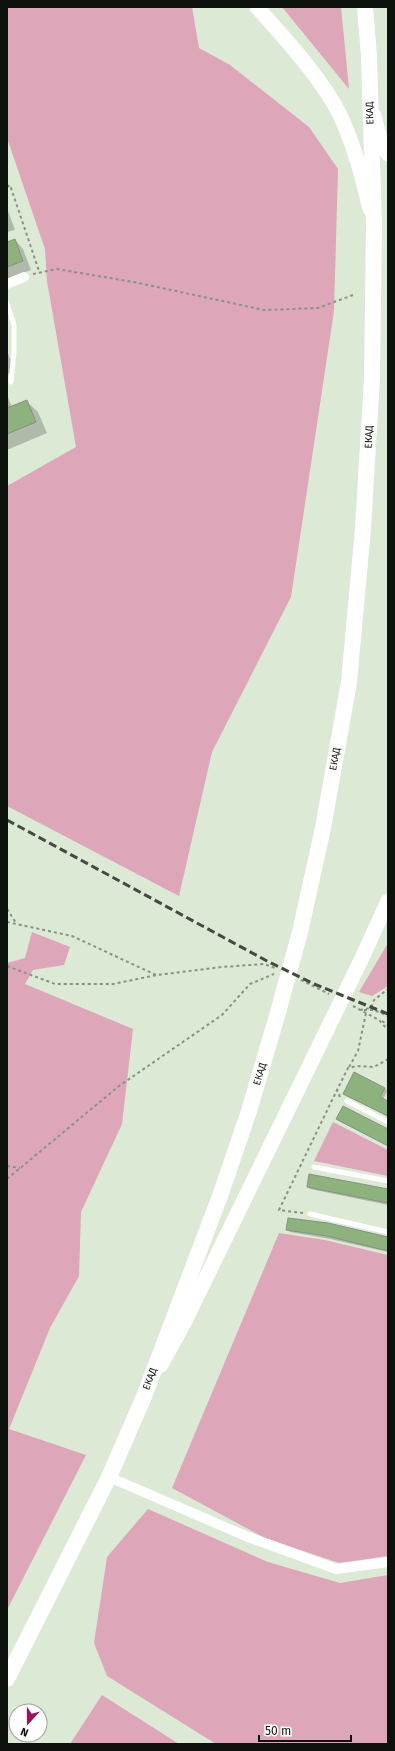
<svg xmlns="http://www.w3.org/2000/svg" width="395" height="1751" font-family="'Fira Sans',sans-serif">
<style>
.green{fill:#dea6b9}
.shadow{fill:#0003}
.building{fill:#8db27e;stroke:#859280}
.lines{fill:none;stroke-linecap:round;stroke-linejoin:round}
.path{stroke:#899384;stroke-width:2;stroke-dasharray:3 3;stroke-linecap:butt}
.service{stroke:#fff;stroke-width:5}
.minor{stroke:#fff;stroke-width:10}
.primary{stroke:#fff;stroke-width:15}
.trunk{stroke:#fff;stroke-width:16}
.rail{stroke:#434a40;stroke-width:3;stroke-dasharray:8 4;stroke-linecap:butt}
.labels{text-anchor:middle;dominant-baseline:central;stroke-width:3;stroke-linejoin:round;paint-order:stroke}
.street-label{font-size:10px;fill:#0e120c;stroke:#fff}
</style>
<rect width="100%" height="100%" fill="#dbe9d5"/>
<g class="green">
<path d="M7,7H192L199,48L230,65L309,127L338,169L334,311L291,597L212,752L179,896L7,806V486L76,447L47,281L45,249L7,138Z"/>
<path d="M282,7H341L349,89Z"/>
<path d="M32,932L70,947L64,965L33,970L25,984L133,1029L122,1124L81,1212L79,1276L50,1328L9,1429L86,1455L7,1610V963L25,958Z"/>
<path d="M388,943V986L372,996L359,992Z"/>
<path d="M333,1122L388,1150V1176L314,1161Z"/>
<path d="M279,1233L325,1240L388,1255V1556L339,1563L265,1538L172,1488Z"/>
<path d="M148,1509L268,1562L340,1583L388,1575V1744H216L107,1676L94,1643L107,1557Z"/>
<path d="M102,1695L179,1744H70Z"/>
</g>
<g class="shadow">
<path d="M7,208L15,230L7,232Z"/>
<path d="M15,240L23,249L31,270L7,279V243Z"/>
<path d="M7,351L15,371L7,374Z"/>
<path d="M7,395L12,407L26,401L38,412L47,433L7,450Z"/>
<path d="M385,1088L387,1091L383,1100L388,1102V1117L345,1094Z"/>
<path d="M308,1187L388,1190V1205L310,1189Z"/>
<path d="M287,1229L388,1238V1252L330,1239L290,1232Z"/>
</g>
<g class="building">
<path d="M15,239L23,261L7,267V242Z"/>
<path d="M27,400L36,422L7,434V408Z"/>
<path d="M354,1072L385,1088L380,1097L388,1101V1116L343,1094Z"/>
<path d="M343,1106L388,1129V1146L336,1119Z"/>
<path d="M309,1174L388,1189V1203L307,1187Z"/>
<path d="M288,1218L328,1223L388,1237V1251L327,1236L286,1230Z"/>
</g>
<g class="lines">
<g class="path">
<path d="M7,187L10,185L39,271"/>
<path d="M33,274L57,269L134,282L264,310L318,308L353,295"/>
<path d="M7,909L16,923"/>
<path d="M7,922L72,936L156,975"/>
<path d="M7,966L55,984H113L157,975L222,967L264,964L275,968"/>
<path d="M301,980L329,994"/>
<path d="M353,1006L379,1020L388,1030"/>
<path d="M360,1010L371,1008L374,1000L388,989"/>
<path d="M364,1010H374L388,1016"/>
<path d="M382,1021L388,1025"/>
<path d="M349,1067L358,1051L366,1013"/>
<path d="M340,1097L337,1090L348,1068L357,1066L374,1067L388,1059"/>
<path d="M7,1166L20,1168"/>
<path d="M7,1179L119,1086L222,1015L250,984L274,974"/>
<path d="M303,1213L279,1210L337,1090"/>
</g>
<g class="service">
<path d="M7,303L14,325V352L11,382"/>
<path d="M347,1101L388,1122"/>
<path d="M314,1167L388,1181"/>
<path d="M310,1214L388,1232"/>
</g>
<g class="minor">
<path d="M7,284L24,277"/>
<path d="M109,1477L248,1537L336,1569L388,1562"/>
</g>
<g class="primary">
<path d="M257,7C284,37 321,78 339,113C354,144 362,176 370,209"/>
<path d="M374,116L378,132L388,154"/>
<path d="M161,1365L184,1323L361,960L388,901"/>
</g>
<path class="trunk" d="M7,1679L109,1477L143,1399L220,1196L249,1111L277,1016L300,932L323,828L349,682L363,529L372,378L374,226L369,56L365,7"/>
<path class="rail" d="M7,820L267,961L314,984L388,1014"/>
</g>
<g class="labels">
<g class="street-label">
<text transform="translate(370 113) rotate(-92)">ЕКАД</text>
<text transform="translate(369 437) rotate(-87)">ЕКАД</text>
<text transform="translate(335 759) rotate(-80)">ЕКАД</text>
<text transform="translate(260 1074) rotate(-73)">ЕКАД</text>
<text transform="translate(150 1379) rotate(-69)">ЕКАД</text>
</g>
</g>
<rect width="395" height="1751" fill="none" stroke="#0e120c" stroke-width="16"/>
<g transform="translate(28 1723) rotate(201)"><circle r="19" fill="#ffffff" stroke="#9fa09e"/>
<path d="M0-3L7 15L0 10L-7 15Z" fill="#9e105b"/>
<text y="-6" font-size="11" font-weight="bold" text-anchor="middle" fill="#0e120c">N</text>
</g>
<path d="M259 1735v6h92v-6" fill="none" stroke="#0e120c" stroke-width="2"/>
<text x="265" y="1735" font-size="12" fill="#0e120c" stroke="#ffffff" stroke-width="3" paint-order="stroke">50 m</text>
</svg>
